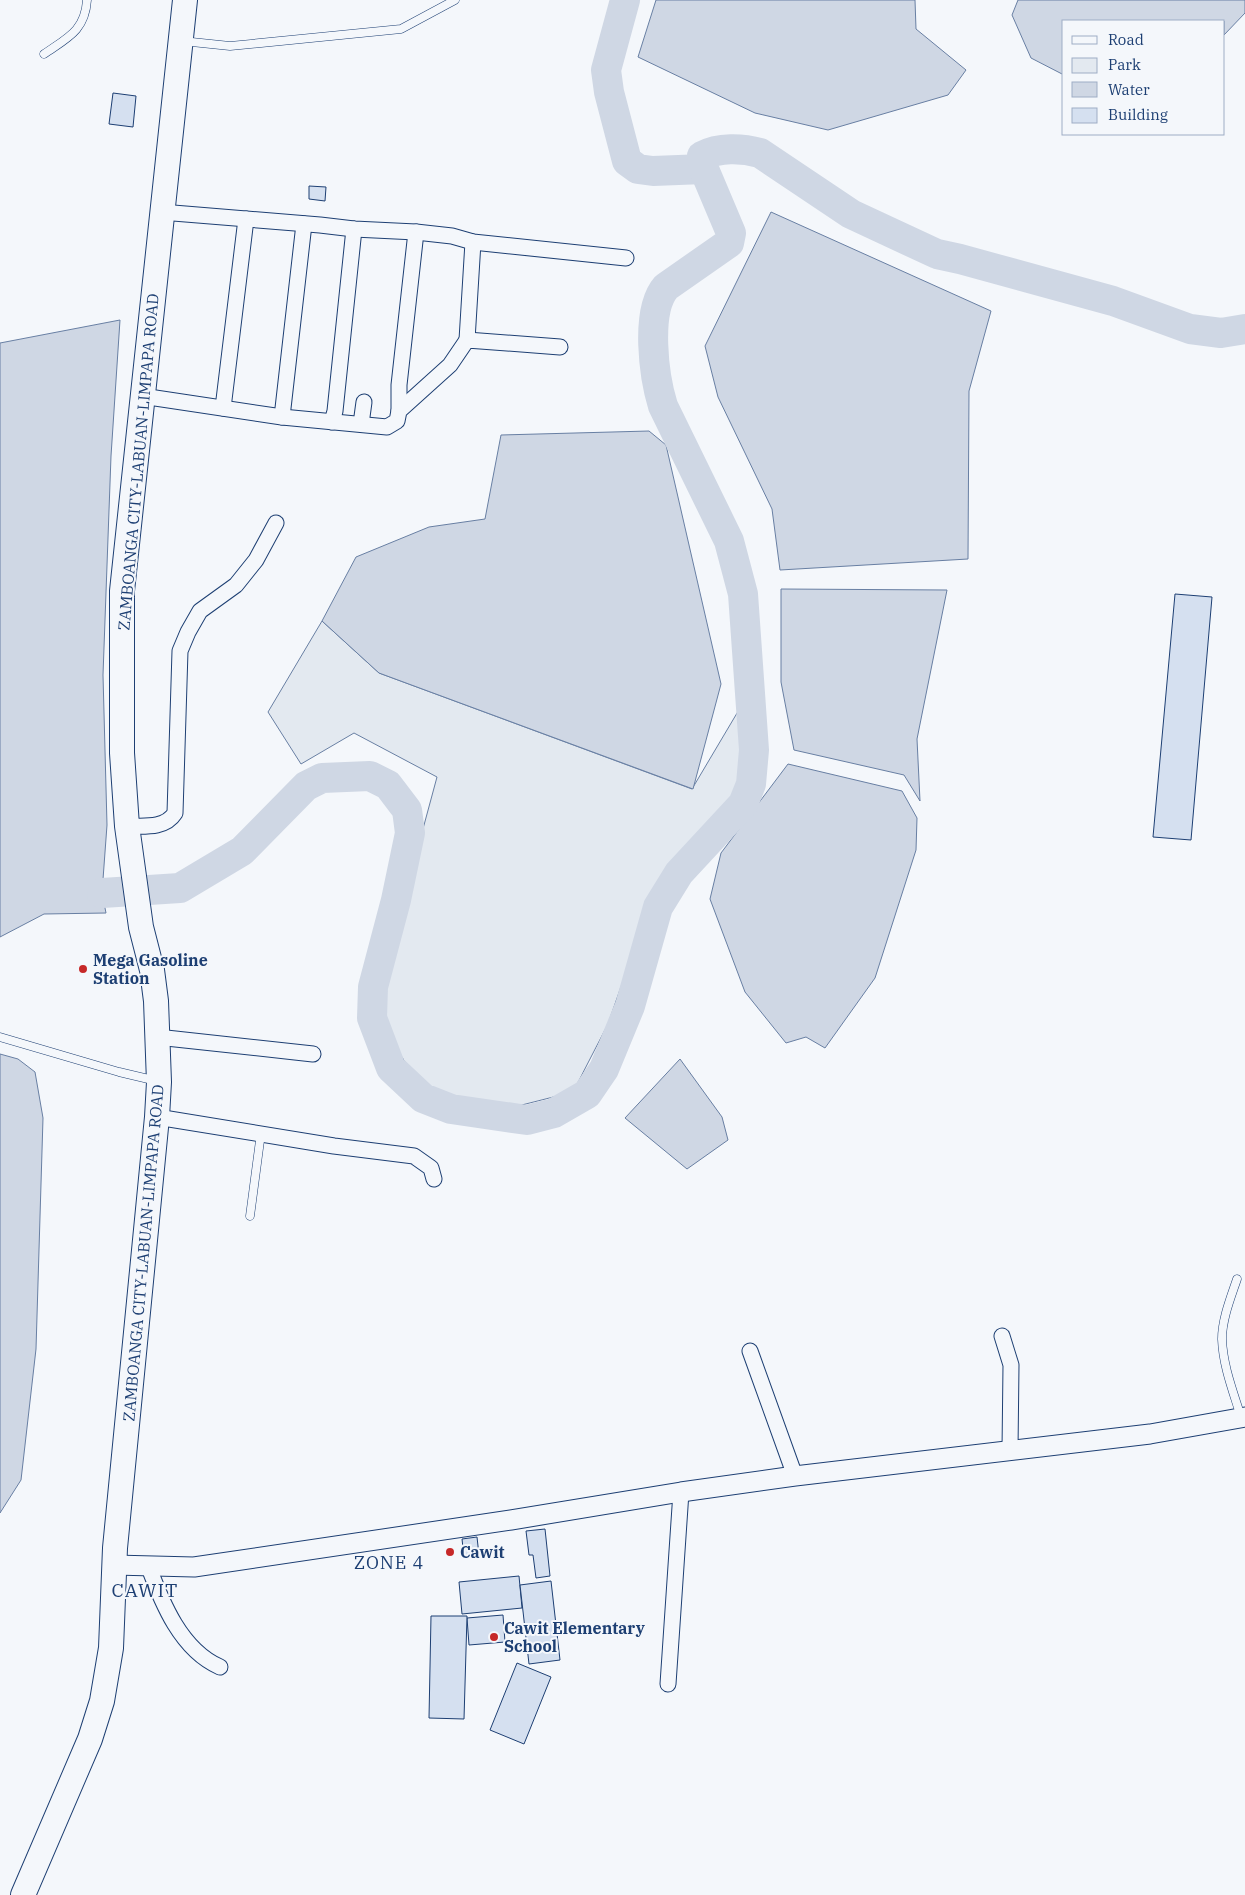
<svg xmlns="http://www.w3.org/2000/svg" width="1245" height="1895" font-family="'IBM Plex Serif',serif">
<style>
.green{fill:#e3e9f0;stroke:#687fa3}
.water{fill:#cfd7e4;stroke:#687fa3}
.lines{fill:none;stroke-linecap:round;stroke-linejoin:round}
.river{stroke:#cfd7e4;stroke-width:30}
.building{fill:#d5e0f0;stroke:#1d3f73}
.service-casing{stroke:#1d3f73;stroke-width:9}
.minor-casing{stroke:#1d3f73;stroke-width:17}
.tertiary-casing{stroke:#1d3f73;stroke-width:21}
.primary-casing{stroke:#1d3f73;stroke-width:26}
.service{stroke:#f4f7fb;stroke-width:8}
.minor{stroke:#f4f7fb;stroke-width:15}
.tertiary{stroke:#f4f7fb;stroke-width:19}
.primary{stroke:#f4f7fb;stroke-width:24}
.poi-dot{fill:#c62828;stroke:#f4f7fb;stroke-width:2}
.labels{text-anchor:middle;dominant-baseline:central;stroke-width:4;stroke-linejoin:round;paint-order:stroke}
.street-label{font-size:16px;fill:#1d3f73;stroke:#f4f7fb}
.poi-label{font-size:16px;font-weight:bold;fill:#1d3f73;stroke:#f4f7fb;text-anchor:start}
.neighbourhood-label{font-size:18px;letter-spacing:1px;fill:#1d3f73;stroke:#f4f7fb}
.quarter-label{font-size:19px;letter-spacing:1px;fill:#1d3f73;stroke:#f4f7fb}
</style>
<rect width="100%" height="100%" fill="#f4f7fb"/>
<path class="green" d="M322,621L379,673L692,789L743,703L749,758L733,795L652,898L608,1024L573,1092L506,1109L422,1088L385,1031L387,962L437,777L354,733L301,764L268,712Z"/>
<g class="water">
<path d="M656,0H915L916,29L966,70L948,95L828,130L755,113L638,57Z"/>
<path d="M1018,0H1245V13L1224,35V21H1064V75L1031,58L1012,15Z"/>
<path d="M771,212L991,311L969,391L968,559L780,570L772,509L718,397L705,346Z"/>
<path d="M120,320L111,456L103,675L107,825L102,893L106,913L44,914L0,937V343Z"/>
<path d="M649,431L666,445L721,684L693,789L379,673L322,621L356,557L429,527L485,519L501,435Z"/>
<path d="M781,589L947,590L917,739L920,801L904,775L794,750L781,682Z"/>
<path d="M788,764L902,791L917,818L916,850L875,978L825,1048L806,1037L786,1043L745,992L710,899L721,853Z"/>
<path d="M0,1054L18,1059L35,1072L43,1118L36,1349L21,1480L0,1513Z"/>
<path d="M680,1059L722,1117L728,1140L687,1169L625,1118Z"/>
</g>
<g class="lines">
<g class="river">
<path d="M625,0L606,70L609,92L627,161L638,169L653,171L704,169"/>
<path d="M102,893L180,888L242,851L306,786L322,778L370,776L388,785L407,810L410,833L396,900L373,987L372,1018L391,1068L423,1098L451,1109L527,1120L554,1113L587,1094L604,1069L630,1006L658,907L679,873L743,804L751,784L754,750L743,594L729,541L663,406C654,377 645,311 666,287L729,243L731,233L704,169L702,156C719,147 742,148 760,153L851,214L937,254L960,259L1113,301L1190,329L1221,333L1245,329"/>
</g>
</g>
<g class="building">
<path d="M113,93L136,96L133,127L109,124Z"/>
<path d="M309,186L326,187L325,201L309,199Z"/>
<path d="M1175,594L1212,597L1191,840L1153,837Z"/>
<path d="M545,1529L550,1576L536,1578L533,1555H529L526,1531Z"/>
<path d="M477,1537L479,1555L464,1557L462,1539Z"/>
<path d="M519,1576L522,1608L462,1614L459,1582Z"/>
<path d="M551,1581L560,1660L529,1664L520,1585Z"/>
<path d="M503,1615L505,1642L469,1645L467,1618Z"/>
<path d="M431,1616H467L464,1719L429,1718Z"/>
<path d="M517,1663L551,1677L524,1744L490,1730Z"/>
</g>
<g class="lines">
<defs>
<g id="service">
<path d="M182,41L230,46L401,29L455,0"/>
<path d="M44,54C67,38 85,31 87,0"/>
<path d="M0,1037L119,1072L157,1081"/>
<path d="M250,1216L261,1133"/>
<path d="M1237,1279C1231,1297 1222,1319 1222,1339C1223,1366 1233,1391 1241,1417"/>
</g>
<g id="minor">
<path d="M161,212L320,225L354,229L416,232L452,236L473,242L626,258"/>
<path d="M467,340L473,242"/>
<path d="M142,396L282,417L387,427L397,421L399,411L450,365L467,340L560,347"/>
<path d="M223,408L246,219"/>
<path d="M399,411V385L416,232"/>
<path d="M282,417L304,224"/>
<path d="M332,422L335,411L354,229"/>
<path d="M361,424L364,402"/>
<path d="M127,826C144,826 165,829 175,813L180,651L188,632L200,611L236,585L256,560L276,523"/>
<path d="M157,1037L313,1054"/>
<path d="M157,1117L334,1146L414,1156L431,1168L434,1179"/>
<path d="M1002,1336L1011,1365L1010,1450"/>
<path d="M750,1351L795,1476"/>
<path d="M148,1565C162,1603 181,1650 220,1667"/>
<path d="M668,1684L681,1492"/>
</g>
<path id="tertiary" d="M114,1565L194,1567L511,1520L681,1492L795,1476L1150,1434L1245,1417"/>
<path id="primary" d="M23,1895L90,1739L102,1701L111,1648L115,1548L157,1117L159,1082L156,1001L152,970L141,927L127,826L122,753V591L185,0"/>
</defs>
<use href="#service" class="service-casing"/>
<use href="#minor" class="minor-casing"/>
<use href="#tertiary" class="tertiary-casing"/>
<use href="#primary" class="primary-casing"/>
<use href="#service" class="service"/>
<use href="#minor" class="minor"/>
<use href="#tertiary" class="tertiary"/>
<use href="#primary" class="primary"/>
</g>
<g class="poi-dot">
<circle cx="83" cy="969" r="5"/>
<circle cx="450" cy="1552" r="5"/>
<circle cx="494" cy="1637" r="5"/>
</g>
<g class="labels">
<g class="street-label">
<text transform="translate(138 462) rotate(-85)">ZAMBOANGA CITY-LABUAN-LIMPAPA ROAD</text>
<text transform="translate(143 1253) rotate(-85)">ZAMBOANGA CITY-LABUAN-LIMPAPA ROAD</text>
</g>
<g class="poi-label">
<text x="93" y="960">Mega Gasoline<tspan x="93" dy="18">Station</tspan></text>
<text x="460" y="1552">Cawit</text>
<text x="504" y="1628">Cawit Elementary<tspan x="504" dy="18">School</tspan></text>
</g>
<g class="neighbourhood-label">
<text x="389" y="1562">ZONE 4</text>
</g>
<g class="quarter-label">
<text x="145" y="1590">CAWIT</text>
</g>
</g>
<rect x="1062" y="20" width="162" height="115" fill="#f4f7fb" stroke="#9eadc5"/>
<rect x="1072" y="36" width="25" height="8" fill="#f4f7fb" stroke="#9eadc5"/>
<text x="1108" y="45" font-size="15" fill="#1d3f73">Road</text>
<rect x="1072" y="58" width="25" height="15" fill="#e3e9f0" stroke="#9eadc5"/>
<text x="1108" y="70" font-size="15" fill="#1d3f73">Park</text>
<rect x="1072" y="82" width="25" height="15" fill="#cfd7e4" stroke="#9eadc5"/>
<text x="1108" y="95" font-size="15" fill="#1d3f73">Water</text>
<rect x="1072" y="108" width="25" height="15" fill="#d5e0f0" stroke="#9eadc5"/>
<text x="1108" y="120" font-size="15" fill="#1d3f73">Building</text>
</svg>
